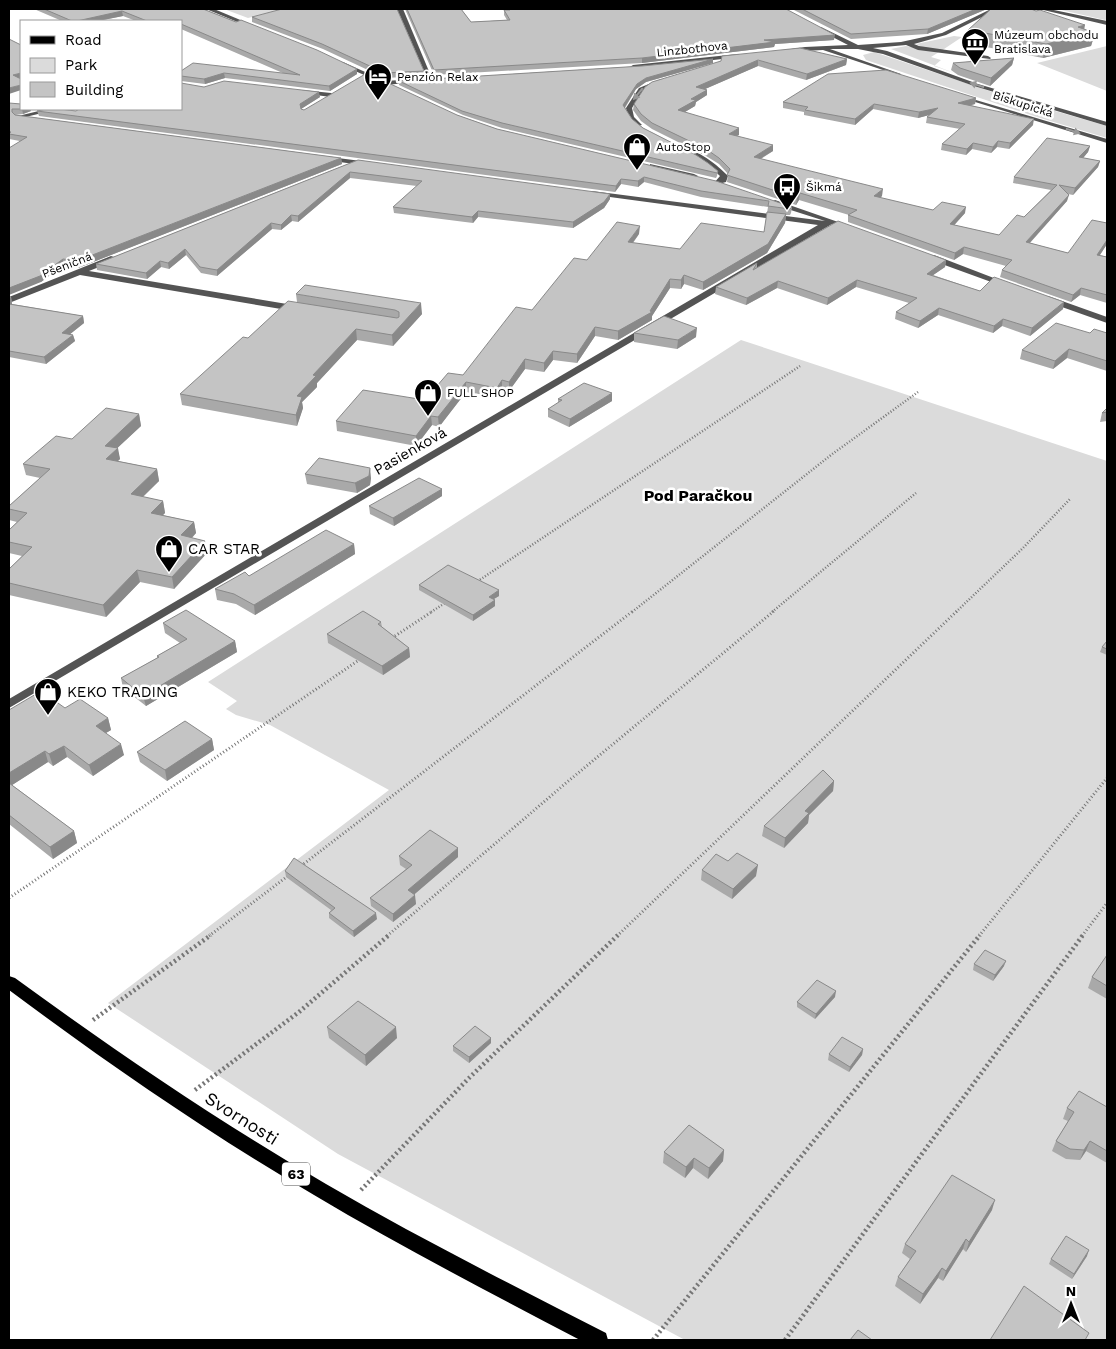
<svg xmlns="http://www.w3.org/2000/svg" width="1116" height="1349" font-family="'Work Sans',sans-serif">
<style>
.green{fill:#dbdbdb}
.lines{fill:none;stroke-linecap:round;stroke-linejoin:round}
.path-far2{stroke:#767676;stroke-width:2.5;stroke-dasharray:1 2;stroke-linecap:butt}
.path-far1{stroke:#767676;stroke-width:3;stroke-dasharray:1 2.5;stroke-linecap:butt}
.path{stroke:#767676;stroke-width:4.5;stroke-dasharray:2 3;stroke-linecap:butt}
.minor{fill:#545454;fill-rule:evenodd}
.major{fill:#000;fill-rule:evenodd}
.wall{fill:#a9a9a9}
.shaded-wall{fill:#898989}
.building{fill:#c4c4c4;stroke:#898989}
.oneway{fill:#989898}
.labels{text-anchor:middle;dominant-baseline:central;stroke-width:5;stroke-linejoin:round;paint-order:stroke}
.far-poi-label{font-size:12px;fill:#000;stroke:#fff;text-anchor:start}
.far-street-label{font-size:12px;fill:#000;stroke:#fff}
.shield{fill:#fff;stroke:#4c4c4c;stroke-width:1}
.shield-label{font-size:14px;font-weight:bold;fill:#000}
.street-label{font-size:15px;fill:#000;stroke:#fff}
.poi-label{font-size:15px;fill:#000;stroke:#fff;text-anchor:start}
.neighbourhood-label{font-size:16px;font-weight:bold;fill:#000;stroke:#fff}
.near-street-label{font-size:18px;fill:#000;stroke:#fff}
</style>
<rect width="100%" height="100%" fill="#fff"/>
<g class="green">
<path d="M224,9H286L248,18Z"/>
<path d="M1057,9H1107V19L1105,20Z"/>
<path d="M954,36L962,37L941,51L922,47L916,44Z"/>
<path d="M906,46L939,52L931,57L941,60L934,66L957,74L891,49Z"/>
<path d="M1107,46V91L1037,63Z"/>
<path d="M874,52L1013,99L1107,126V138L1037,117L866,60L863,55Z"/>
<path d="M741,340L1107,461V1340H685L338,1154L108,1003L389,790L270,725L236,715L226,709L237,701L208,682Z"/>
</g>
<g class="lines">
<g class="path-far2">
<path d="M475,583L800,366"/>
<path d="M431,612L445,603"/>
<path d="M632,612L831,455L918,392"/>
<path d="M772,612L916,493"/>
<path d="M956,612L1023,548L1071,498"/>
</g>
<g class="path-far1">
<path d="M392,638L433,611"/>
<path d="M301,866L633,611"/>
<path d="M9,898L362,658"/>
<path d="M209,936L289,875"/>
<path d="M387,936L566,783L774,611"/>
<path d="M617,936L957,611"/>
<path d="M979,936L1107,778"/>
<path d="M1082,936L1107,903"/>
</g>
<g class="path">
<path d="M93,1020L211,935"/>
<path d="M195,1090L299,1012L389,935"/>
<path d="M361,1190L469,1078L618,935"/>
<path d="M653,1340L980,935"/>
<path d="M785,1340L1083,935"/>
</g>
<g class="minor">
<path d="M206,9H214L257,27L252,28Z"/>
<path d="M397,9H403L433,81L428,80Z"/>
<path d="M991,9H998L946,35L914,44L919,46L988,56L991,58L990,59L918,50L906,45L873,48L887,51L978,84L1107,122V126L974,86L883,54L858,49H830L901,74V76L823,50L787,52L784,50L805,47L848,45L819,30L821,27L858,45L901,42L942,33Z"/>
<path d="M1039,9H1049L1107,21V25Z"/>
<path d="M738,54L740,55V57L633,69L630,67L633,65Z"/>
<path d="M339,62H343L383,80L378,81L339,64Z"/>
<path d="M416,79L419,81L418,82L385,85L382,83L385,81Z"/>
<path d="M661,79L666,80L643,90L632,108L634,117L642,125L637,126L628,118L626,108L639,88Z"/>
<path d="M302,90L331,93L334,95L331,97L300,93L299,92Z"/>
<path d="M959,95L1107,139V143L959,97Z"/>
<path d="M47,109H59L17,119L14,117Z"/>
<path d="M682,148C696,148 719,166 728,176L726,182L715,185L714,183L720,176L709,166L682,152Z"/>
<path d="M322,156L369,162L373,164L369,166L325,160H322Z"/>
<path d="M650,164L694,174L698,176L694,178L650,168Z"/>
<path d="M592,191L825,221L772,204L771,202L775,200L841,223L837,225L832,224L9,708V699L818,225L595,195L591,193Z"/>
<path d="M928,255H934L1012,285L1005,287L928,259Z"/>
<path d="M111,256L114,257V261L89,271L299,306L303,309L299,312L80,275L9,303V297Z"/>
<path d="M1048,296L1107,317V323L1045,301L1044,299Z"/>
</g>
<path class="major" d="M9,976L15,978C115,1051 218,1121 326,1184C417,1237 512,1285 606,1333L608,1340H580C491,1293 401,1247 314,1195C208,1133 107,1063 9,990Z"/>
</g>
<g class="wall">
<path d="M34,9H203L357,69V74L330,91L225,78L205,84L181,81V71L285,74L181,29V21H136L123,16L98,21H62Z"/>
<path d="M405,9H461L471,22L507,20L504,15V10H508L507,9H786L834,40L775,44L774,47L642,63L434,75Z"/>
<path d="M792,9H987L927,34L851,39Z"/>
<path d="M1036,11L1095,33L1091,46L1043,58L966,43L968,30Z"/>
<path d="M252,17L424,71V76L385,78L323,49L252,22Z"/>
<path d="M1014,58L1012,65L990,86L958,75L951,70L953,63Z"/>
<path d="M713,59V63L646,82L636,89L625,108L632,119L643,128L718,171L717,176L716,178L502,128L463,115L399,85V81L642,66Z"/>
<path d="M847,59L846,65L806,80L758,66L705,89L707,90V95L696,102L695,106L685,112L739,135L736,136L773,151L761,159L882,196L880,198L933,210L965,213L954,225L999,235L1024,217L1051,190L1013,183L1014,177L1090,146L1088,152L1083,158L1100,161L1098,167L1073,195L1068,194L1067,201L1030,243L1068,253L1107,223V244L1100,255L1107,257V303L1080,295L1071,302L1000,277L1002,270L1006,266L963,254L954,260L848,222V215H849L799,200L796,205L727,182L728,174L719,164L706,156L652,129L641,121L633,110L634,104L721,61Z"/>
<path d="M204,87L320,97L301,109L304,110L457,115L497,129L792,207L791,213L790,215H786L785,223L767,253L703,290L684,284L681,289L670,288L652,316V320L618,340L595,336L577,363L553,360L544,372L525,369L509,391L502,390L497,397L466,392L439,427L432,425L416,446L337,431L336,421L425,400L463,375L587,260L639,234L633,243L680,249L764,232L768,207L701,197L644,182L638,187L621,184L615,192L39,116L37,111H76Z"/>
<path d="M976,98L975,104L971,105L1033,125L1009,149L997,147L991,153L972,149L966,155L941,150L942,144L960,129L926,123L927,117L929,115L918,118L873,109L855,125L804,115V112L783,108V102Z"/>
<path d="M9,103L31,111L23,114L15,115L341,158L342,164L78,268L64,265L41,282L20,141L9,139Z"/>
<path d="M358,160L610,199L604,208L573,228L478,217L473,223L394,213L393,207L417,186L350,178L298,222L292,221L281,230L272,229L217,276L201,273L186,255L169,269L161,267L147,279L97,270L96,264Z"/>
<path d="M946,260L945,267L933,275L980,291L1063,309L1030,336L1002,326L993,333L938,315L918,328L895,319L896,312L909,303L856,287L827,305L777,288L746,305L715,294L716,287L757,263V268Z"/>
<path d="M296,294L422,314L393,346L357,340L317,383V387L302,402L303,408L297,426L182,405L180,394L248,338L297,302Z"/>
<path d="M9,297H11L12,304L83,316L84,323L70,334L73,335L75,341L46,364L9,357Z"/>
<path d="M634,333L696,337L677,349L634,342Z"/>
<path d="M1090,333H1107V371L1067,358L1053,369L1020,359L1022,350Z"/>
<path d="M558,399L612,401L569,427L548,417V409L558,403Z"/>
<path d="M1107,408V421L1100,422L1102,413Z"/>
<path d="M139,414L141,426L117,448L120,459L118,461L157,469L159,481L143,497L163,501L165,513L162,515L194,522L196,533L192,538L207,553L174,589L140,582L106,617L9,595V569L22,556L9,553V530L17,522L9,520V506L40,478L26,475L23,464L72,439Z"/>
<path d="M305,474L371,478L370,485L357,493L307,484Z"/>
<path d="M442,489V496L394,526L370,514L369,506Z"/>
<path d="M354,544L355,554L255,615L236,604L217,600L215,589Z"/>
<path d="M419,585L499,596L493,599L495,600V606L473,621L419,590Z"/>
<path d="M381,622L382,627L409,648L410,657L383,675L328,643L327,634Z"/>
<path d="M163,623L235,641L237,652L146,706L123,688L121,678L157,658V656L180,643L165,633Z"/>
<path d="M1107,641V655L1100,652L1102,647Z"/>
<path d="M65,708L108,718L111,730L106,733L124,755L93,776L67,757L53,766L48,762L12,785L74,831L77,843L53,859L9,824V710Z"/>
<path d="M212,739L214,750L167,781L140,762L137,752Z"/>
<path d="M834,781L833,791L809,815L808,823L784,848L762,836L764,826Z"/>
<path d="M399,856L458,857L414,894L416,904L393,922L371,906L370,898L406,869L400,865Z"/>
<path d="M728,861L756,876L732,899L701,880L702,870Z"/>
<path d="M285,871L377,919L354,937L329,918V913L331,910L286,877Z"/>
<path d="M1107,955V999L1088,988L1092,977Z"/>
<path d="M974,964L1004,966L993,981L973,970Z"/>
<path d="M835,997L815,1019L797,1007V1002Z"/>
<path d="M327,1027L397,1038L366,1066L329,1038Z"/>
<path d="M491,1043L469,1063L453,1051V1046Z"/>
<path d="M863,1049L862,1055L849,1072L828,1060L829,1054Z"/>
<path d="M1107,1107V1163L1086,1151L1080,1160L1066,1159L1052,1151L1056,1141L1068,1121L1063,1119L1067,1108Z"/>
<path d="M724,1150L723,1161L708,1179L693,1168L685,1178L663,1163L664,1152Z"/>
<path d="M992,1210L966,1252L963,1249L943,1281L938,1278L920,1304L895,1286L898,1277L910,1259L902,1253L905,1244Z"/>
<path d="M1087,1256L1072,1279L1049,1264L1051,1259Z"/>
</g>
<g class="shaded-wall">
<path d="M976,9H987L927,34L928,29Z"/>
<path d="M122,11L123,16L98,21H77Z"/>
<path d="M1085,25L1083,36L1095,33L1091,46L1043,58L1046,44L1078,27Z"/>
<path d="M835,35L834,40L775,44L774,47L642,63V58L764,40Z"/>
<path d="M1014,58L1012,65L990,86L991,78Z"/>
<path d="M713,59V63L646,82L636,89L623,110V105L637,84L646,78Z"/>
<path d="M847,59L846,65L806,80L807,74Z"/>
<path d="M758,60V66L696,93V87Z"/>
<path d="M357,69V74L330,91L329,86Z"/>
<path d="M21,73V78L14,80L13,75Z"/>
<path d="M224,73L225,78L205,84L204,79Z"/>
<path d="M21,85V90L9,94V88Z"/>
<path d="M707,90V95L696,102L695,106L678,116V110L691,99Z"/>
<path d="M319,92L320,97L301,109L300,104Z"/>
<path d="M976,98L975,104L957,109L958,103Z"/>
<path d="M874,104L873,109L855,125V119Z"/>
<path d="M938,108L937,113L918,118L919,112Z"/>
<path d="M22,109H30L31,111L23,114Z"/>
<path d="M1034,119L1033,125L1009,149L1010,143Z"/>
<path d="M739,128V135L728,140L729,134Z"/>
<path d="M998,141L997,147L991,153L993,147Z"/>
<path d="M973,143L972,149L966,155L967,149Z"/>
<path d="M773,145V151L753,163L754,157Z"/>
<path d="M1090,146L1088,152L1078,164L1079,157Z"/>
<path d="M341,158L342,164L78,268L77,261Z"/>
<path d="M1100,161L1098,167L1073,195L1075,188Z"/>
<path d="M350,172V178L298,222V216Z"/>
<path d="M644,177V182L638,187V181Z"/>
<path d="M621,179V184L615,192L616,186Z"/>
<path d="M883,189L882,196L873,203L874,196Z"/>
<path d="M800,193L799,200L796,205L797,198Z"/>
<path d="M610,194V199L604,208L573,228V222Z"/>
<path d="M1069,195L1067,201L1025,248L1026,242Z"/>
<path d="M966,207L965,213L949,231L950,224Z"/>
<path d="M478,211V217L473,223L472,217Z"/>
<path d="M786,214L785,223L767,253L703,290V282Z"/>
<path d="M291,215L292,221L281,230V225Z"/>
<path d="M271,223L272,229L217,276V270Z"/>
<path d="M640,226L639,234L627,250L628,242Z"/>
<path d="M1107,240V244L1096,261L1097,255Z"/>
<path d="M964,247L963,254L954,260L955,253Z"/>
<path d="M185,249L186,255L169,269L168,263Z"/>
<path d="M63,259L64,265L41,282L9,295V288Z"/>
<path d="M946,260L945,267L926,280L927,274Z"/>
<path d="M160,261L161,267L147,279L146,273Z"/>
<path d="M684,275V284L681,289V280Z"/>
<path d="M670,279V288L652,316V320L618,340V331L650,311Z"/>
<path d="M857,280L856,287L827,305L828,298Z"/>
<path d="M778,281L777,288L746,305L747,298Z"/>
<path d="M1081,288L1080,295L1071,302L1073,295Z"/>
<path d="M11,297L12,304L9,306V299Z"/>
<path d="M1064,302L1063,309L1030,336L1032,328Z"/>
<path d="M421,303L422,314L393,346L392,335Z"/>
<path d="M939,308L938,315L918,328L920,321Z"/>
<path d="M83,316L84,323L64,339L62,333Z"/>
<path d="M1003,319L1002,326L993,333L994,326Z"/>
<path d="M595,327V336L577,363V354Z"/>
<path d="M697,328L696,337L677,349L678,340Z"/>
<path d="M356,329L357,340L317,383V387L302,402L303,408L297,426L296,415L297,396L313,375Z"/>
<path d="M73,335L75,341L46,364L44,357Z"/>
<path d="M1069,349L1067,358L1053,369L1055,361Z"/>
<path d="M553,351V360L544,372V363Z"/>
<path d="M525,359V369L509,391V382Z"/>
<path d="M502,380V390L497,397V388Z"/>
<path d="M466,382V392L439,427L438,417Z"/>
<path d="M612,393V401L569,427L570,419Z"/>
<path d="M139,414L141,426L111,454L118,448L120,459L108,470L106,459L105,446Z"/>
<path d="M431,416L432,425L416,446V436Z"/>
<path d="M370,468L371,478L370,485L357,493L355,483Z"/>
<path d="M157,469L159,481L133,506L131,494Z"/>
<path d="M442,489V496L394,526L393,518Z"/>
<path d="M163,501L165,513L154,525L151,513Z"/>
<path d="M194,522L196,533L183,547L181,535Z"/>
<path d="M205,541L207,553L174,589L172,577Z"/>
<path d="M354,544L355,554L255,615L254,605Z"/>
<path d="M137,570L140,582L106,617L103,605Z"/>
<path d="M499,590V596L489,602V597Z"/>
<path d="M495,600V606L473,621V615Z"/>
<path d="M235,641L237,652L146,706L143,696Z"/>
<path d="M409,648L410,657L383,675L382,666Z"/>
<path d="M108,718L111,730L99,737L96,726Z"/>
<path d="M212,739L214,750L167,781L165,770Z"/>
<path d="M121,744L124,755L93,776L89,765Z"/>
<path d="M64,746L67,757L53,766L49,754Z"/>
<path d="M45,751L48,762L9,787V773Z"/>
<path d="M834,781L833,791L809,815L808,823L784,848L785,838L805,811Z"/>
<path d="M74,831L77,843L53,859L50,847Z"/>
<path d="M458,848V857L409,899L408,890Z"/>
<path d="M758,865L756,876L732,899L733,889Z"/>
<path d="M415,895L416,904L393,922V914Z"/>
<path d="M376,913L377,919L354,937L353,931Z"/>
<path d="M1006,961L1004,966L993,981L995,975Z"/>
<path d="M836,991L835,997L815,1019L816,1014Z"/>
<path d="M396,1027L397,1038L366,1066L365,1055Z"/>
<path d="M491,1038V1043L469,1063V1057Z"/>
<path d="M863,1049L862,1055L849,1072L850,1067Z"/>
<path d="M1090,1141L1086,1151L1080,1160L1084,1150Z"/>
<path d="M724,1150L723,1161L708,1179L709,1168Z"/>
<path d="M694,1158L693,1168L685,1178L686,1167Z"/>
<path d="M995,1200L992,1210L966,1252L969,1242Z"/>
<path d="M966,1239L963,1249L943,1281L946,1271Z"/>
<path d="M1089,1250L1087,1256L1072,1279L1074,1274Z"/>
<path d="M942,1268L938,1278L920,1304L923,1294Z"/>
</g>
<g class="building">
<path d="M44,9H203L236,22L241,20L317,50L357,69L329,86L224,73L204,79L181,76V71L193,63L300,75L181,24V21H147L122,11L77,21H72Z"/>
<path d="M282,9H397L424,71L385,73L322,44L252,17Z"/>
<path d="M407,9H461L471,22L510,20L504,10H510V9H786L835,35L764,40L775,42L642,58L434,70Z"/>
<path d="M802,9H976L928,29L851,34Z"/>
<path d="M991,9H1031L1036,11L1040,10L1085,25L1078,27L1095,33L1046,44L968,30Z"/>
<path d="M9,39L21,45V73L13,75L21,79V85L9,88Z"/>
<path d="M800,48L847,59L807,74L758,60L696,87L707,90L691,99L696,100L678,110L739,128L729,134L773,145L754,157L883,189L874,196L933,210L942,202L966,207L950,224L999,235L1017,215L1024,217L1057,185L1014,177L1047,138L1090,146L1079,157L1100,161L1075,188L1059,185L1069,195L1026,242L1068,253L1092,220L1107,223V240L1097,255L1107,257V295L1081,288L1073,295L1002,270L1012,260L964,247L955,253L848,215L857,210L800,193L797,198L727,175L730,169L719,158L706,149L652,123L641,114L634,104L645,87L652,82L721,61L722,56Z"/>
<path d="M1014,58L991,78L960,68L953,63Z"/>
<path d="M713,59L646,78L637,84L623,105L632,119L643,128L696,155L708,163L718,171L717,173L502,123L462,111L399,81L642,66Z"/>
<path d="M886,70L976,98L958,103L1034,119L1010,143L998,141L993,147L973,143L967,149L942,144L965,124L927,117L938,108L919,112L874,104L855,119L805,110L808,107L783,102L828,74Z"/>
<path d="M367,73L457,115L497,129L716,181L792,207L790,209L768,206L769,201L701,191L644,177L638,181L621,179L616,186L37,111L46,109H60L76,111L79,109H181V83L204,87L224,81L319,92L300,104L301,109L304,110Z"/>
<path d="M9,103L21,104V109H12V112L15,115L341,158L77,261L63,259L40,276L9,288V148L27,137L9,134V133L11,132H9Z"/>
<path d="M358,160L610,194L604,202L573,222L478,211L472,217L393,207L422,181L350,172L298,216L291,215L281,225L271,223L217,270L200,267L185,249L168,263L160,261L146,273L96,264Z"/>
<path d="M767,212L786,214L768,244L703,282L684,275L681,280L670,279L650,311L652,312L618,331L595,327L577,354L553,351L544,363L525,359L509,382L502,380L497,388L466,382L438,417L431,416L416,436L336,421L363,390L425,400L448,373L463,375L516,307L532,310L574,258L587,260L617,222L640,226L628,242L680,249L701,223L764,232Z"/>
<path d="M838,221L946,260L927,274L980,291L994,277L1064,302L1032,328L1003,319L994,326L939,308L920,321L896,312L917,298L857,280L828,298L778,281L747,298L716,287L757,263L753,270Z"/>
<path d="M305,285L421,303L392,335L356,329L313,375L316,376L297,396L302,397L296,415L180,394L243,337L248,338L288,301L397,318L399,317V312L395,310L296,294Z"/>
<path d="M9,304L83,316L62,333L73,335L44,357L9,351Z"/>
<path d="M664,316L697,328L678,340L634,333Z"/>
<path d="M1056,323L1090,333L1094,329L1107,333V361L1069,349L1055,361L1022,350Z"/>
<path d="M584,383L612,393L570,419L548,409L562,400L558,399Z"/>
<path d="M106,408L139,414L105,446L118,448L106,459L157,469L131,494L163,501L151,513L194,522L181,535L205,541L172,577L137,570L103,605L9,583V569L32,547L9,542V530L27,513L9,509V506L50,469L23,464L56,436L72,439Z"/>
<path d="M1107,408V412L1102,413Z"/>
<path d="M319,458L370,468L369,476L355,483L305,474Z"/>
<path d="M419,478L442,489L393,518L369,506Z"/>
<path d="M326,530L354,544L254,605L234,594L215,589L245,572L249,576Z"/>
<path d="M448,565L499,590L489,597L495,600L473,615L419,585Z"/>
<path d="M186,610L235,641L143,696L121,678L159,657L157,656L187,639L163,623Z"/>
<path d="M363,611L381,622L378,624L409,648L382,666L327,634Z"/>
<path d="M1107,641V649L1102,647Z"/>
<path d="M41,691L65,708L80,699L108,718L96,726L121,744L89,765L64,746L49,754L45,751L9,773V710Z"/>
<path d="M185,721L212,739L165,770L137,752Z"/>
<path d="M823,770L834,781L805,811L809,813L785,838L764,826Z"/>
<path d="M9,783L74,831L50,847L9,815Z"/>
<path d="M430,830L458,848L408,890L415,895L393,914L370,898L412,865L399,856Z"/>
<path d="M737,853L758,865L733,889L702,870L716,854L728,861Z"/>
<path d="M294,858L376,913L353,931L329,913L335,908L285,871Z"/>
<path d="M985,950L1006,961L995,975L974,964Z"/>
<path d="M1107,955V986L1092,977Z"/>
<path d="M817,980L836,991L816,1014L797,1002Z"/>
<path d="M358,1001L396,1027L365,1055L327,1027Z"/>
<path d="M475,1026L491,1038L469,1057L453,1046Z"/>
<path d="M842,1037L863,1049L850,1067L829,1054Z"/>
<path d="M1079,1091L1107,1107V1151L1090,1141L1084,1150L1070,1149L1056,1141L1074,1112L1067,1108Z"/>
<path d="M689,1125L724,1150L709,1168L694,1158L686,1167L664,1152Z"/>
<path d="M952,1175L995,1200L969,1242L966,1239L946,1271L942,1268L923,1294L898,1277L916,1251L905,1244Z"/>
<path d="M1066,1236L1089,1250L1074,1274L1051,1259Z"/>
<path d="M1024,1286L1089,1333L1085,1340H990Z"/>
<path d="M858,1330L872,1340H850Z"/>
</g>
<defs><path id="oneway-solid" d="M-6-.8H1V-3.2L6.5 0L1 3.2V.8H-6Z" transform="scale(1.25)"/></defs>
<g class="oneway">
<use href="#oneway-solid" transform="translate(977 85) rotate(-162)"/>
<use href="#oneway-solid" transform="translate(638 94) rotate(129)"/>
<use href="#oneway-solid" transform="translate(1073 131) rotate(17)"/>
</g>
<defs>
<symbol id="museum-pin" viewBox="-11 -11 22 30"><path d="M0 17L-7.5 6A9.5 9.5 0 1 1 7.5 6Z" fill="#000" stroke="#fff"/><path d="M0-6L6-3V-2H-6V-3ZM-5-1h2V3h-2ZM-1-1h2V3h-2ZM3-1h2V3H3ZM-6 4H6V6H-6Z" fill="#fff"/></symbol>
<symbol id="hotel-pin" viewBox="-11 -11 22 30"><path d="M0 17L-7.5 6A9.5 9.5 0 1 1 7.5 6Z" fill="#000" stroke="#fff"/><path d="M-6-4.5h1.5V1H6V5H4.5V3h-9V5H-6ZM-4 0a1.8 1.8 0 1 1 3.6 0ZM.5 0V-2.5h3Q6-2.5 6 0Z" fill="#fff"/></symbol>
<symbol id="shop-pin" viewBox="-11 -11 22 30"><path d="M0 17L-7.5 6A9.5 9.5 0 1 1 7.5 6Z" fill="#000" stroke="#fff"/><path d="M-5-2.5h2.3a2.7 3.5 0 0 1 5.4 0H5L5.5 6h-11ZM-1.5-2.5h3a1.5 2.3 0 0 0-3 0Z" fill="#fff"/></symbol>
<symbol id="bus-pin" viewBox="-11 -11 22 30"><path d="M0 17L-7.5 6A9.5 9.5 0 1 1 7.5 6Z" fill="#000" stroke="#fff"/><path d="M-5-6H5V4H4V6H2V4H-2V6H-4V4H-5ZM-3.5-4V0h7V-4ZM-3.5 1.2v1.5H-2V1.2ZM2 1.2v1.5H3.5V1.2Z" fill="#fff"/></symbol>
</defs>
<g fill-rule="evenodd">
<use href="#museum-pin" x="959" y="26" width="32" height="43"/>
<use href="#hotel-pin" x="362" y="61" width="32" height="43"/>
<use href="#shop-pin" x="621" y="131" width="32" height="43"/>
<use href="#bus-pin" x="771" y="171" width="32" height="43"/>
<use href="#shop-pin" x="412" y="377" width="32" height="43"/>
<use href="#shop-pin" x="153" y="533" width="32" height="43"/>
<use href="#shop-pin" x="32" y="676" width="32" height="43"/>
</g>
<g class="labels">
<g class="far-poi-label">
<text x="994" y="35">Múzeum obchodu<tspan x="994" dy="14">Bratislava</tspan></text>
<text x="397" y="77">Penzión Relax</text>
<text x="656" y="147">AutoStop</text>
<text x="806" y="187">Šikmá</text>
<text x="447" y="393">FULL SHOP</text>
</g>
<g class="far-street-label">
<text transform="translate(692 49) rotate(-6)">Linzbothova</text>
<text transform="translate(1023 104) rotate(18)">Biskupická</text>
<text transform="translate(67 265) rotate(-21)">Pšeničná</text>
</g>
<rect class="shield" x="282" y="1162.5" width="28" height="23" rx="4"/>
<g class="shield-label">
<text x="296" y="1174">63</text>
</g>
<g class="street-label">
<text transform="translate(410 451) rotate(-30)">Pasienková</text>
</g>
<g class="poi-label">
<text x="188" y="549">CAR STAR</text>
<text x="67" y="692">KEKO TRADING</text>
</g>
<g class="neighbourhood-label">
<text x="698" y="495">Pod Paračkou</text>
</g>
<g class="near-street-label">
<text transform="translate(242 1118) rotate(32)">Svornosti</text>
</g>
</g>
<rect width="1116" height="1349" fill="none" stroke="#000000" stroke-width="20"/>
<rect x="20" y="20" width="162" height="90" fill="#ffffff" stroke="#999999"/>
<rect x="30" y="36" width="25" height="8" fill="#000000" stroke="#999999"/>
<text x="65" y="45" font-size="15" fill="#000000">Road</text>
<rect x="30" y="58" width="25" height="15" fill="#dbdbdb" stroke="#999999"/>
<text x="65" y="70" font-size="15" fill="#000000">Park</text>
<rect x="30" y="82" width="25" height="15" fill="#c4c4c4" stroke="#999999"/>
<text x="65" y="95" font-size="15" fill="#000000">Building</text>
<g transform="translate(1071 1304)" stroke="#ffffff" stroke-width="4" paint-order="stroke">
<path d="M0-4L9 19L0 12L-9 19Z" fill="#000000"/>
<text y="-8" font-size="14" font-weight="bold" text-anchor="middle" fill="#000000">N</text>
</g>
</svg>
